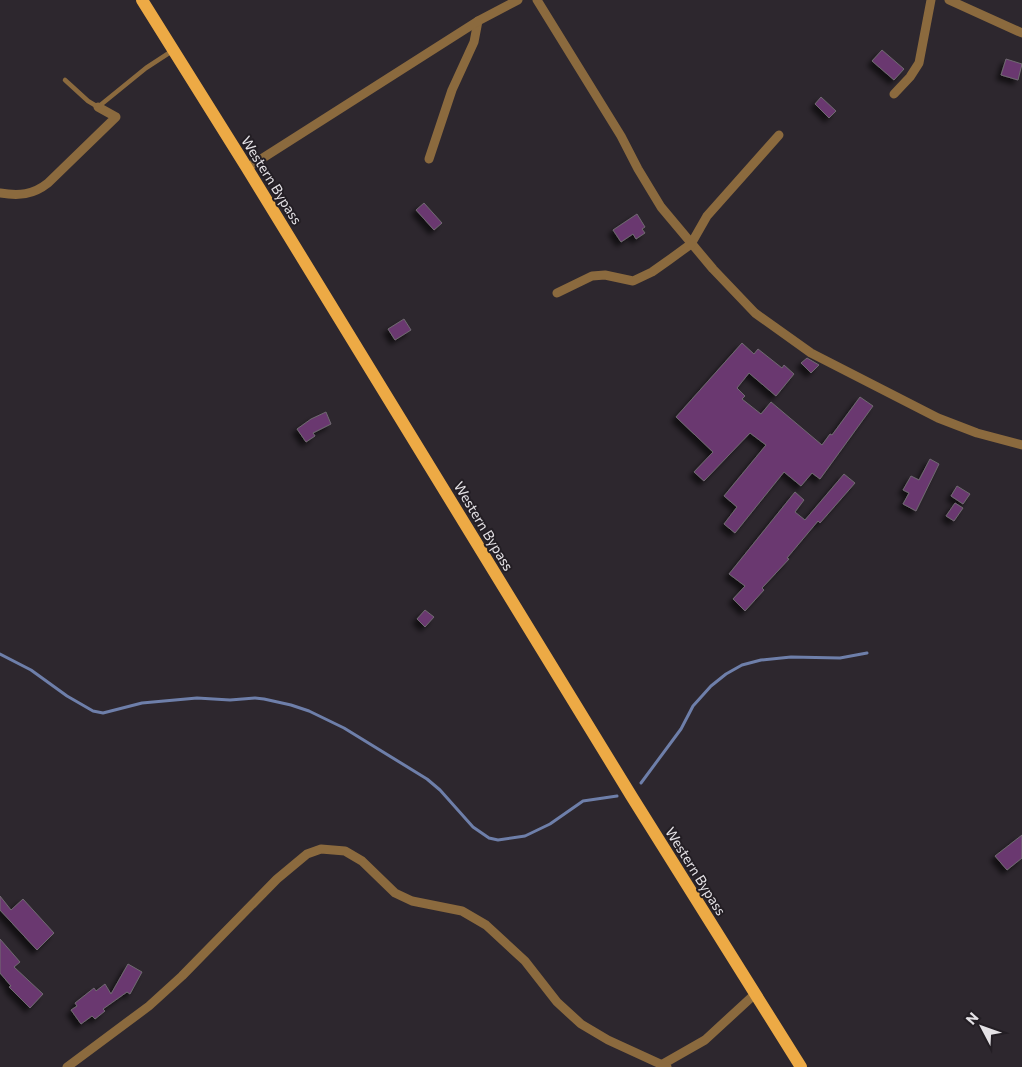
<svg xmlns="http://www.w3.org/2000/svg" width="1022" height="1067" font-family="Commissioner,sans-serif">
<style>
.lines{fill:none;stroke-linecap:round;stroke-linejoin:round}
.stream{stroke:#6e7faa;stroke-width:3}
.building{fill:#6a396f;stroke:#706a71;filter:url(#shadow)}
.service{stroke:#8b6a3e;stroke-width:4.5}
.minor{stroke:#8b6a3e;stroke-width:9}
.primary{stroke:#edaa45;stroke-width:12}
.labels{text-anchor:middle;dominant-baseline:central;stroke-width:4;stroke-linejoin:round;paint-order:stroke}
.street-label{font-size:14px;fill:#e5e2e6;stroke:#231e24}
</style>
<defs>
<filter id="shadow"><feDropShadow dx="-4.5" dy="4.5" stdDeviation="2.5" flood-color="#0009"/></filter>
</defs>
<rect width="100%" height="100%" fill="#2d272e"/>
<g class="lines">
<g class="stream">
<path d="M0,654L31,670L67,696L93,711L103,713L142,703L197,698L230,700L255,698L264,699L291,705L309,711L344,728L427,779L440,790L473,827L489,838L498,840L525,836L550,824L583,801L617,796"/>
<path d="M641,783L681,729L693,706L711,686L726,674L742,665L761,660L791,657L840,658L867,653"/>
</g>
</g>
<g class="building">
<path d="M882,50L904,69L894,80L872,61Z"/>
<path d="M1006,59L1022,64L1018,80L1001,75Z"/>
<path d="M821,97L836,111L829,118L815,104Z"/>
<path d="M424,203L442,223L434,230L416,210Z"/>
<path d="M637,214L645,227L642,229L645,233L636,239L633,234L621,242L613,230Z"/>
<path d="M404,319L411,330L395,340L388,329Z"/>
<path d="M742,343L754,354L758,349L782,368L784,365L794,374L776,396L749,373L737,388L745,396L742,399L761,414L771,402L822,445L830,434L832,435L860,397L873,406L820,479L812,473L801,486L784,472L735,533L724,524L737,507L724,496L766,445L750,433L704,481L694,472L713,452L676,417Z"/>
<path d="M807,358L819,365L811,373L801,363Z"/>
<path d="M326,412L331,424L313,433L315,436L306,442L297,429L311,419Z"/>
<path d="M930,459L939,464L916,511L903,504L909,493L903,490L911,476L919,480Z"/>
<path d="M844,474L855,483L820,523L818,521L787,558L789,559L762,588L764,590L745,611L733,599L745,586L729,574L795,492L804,500L795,512L805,520Z"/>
<path d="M957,486L970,494L963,504L951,496Z"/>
<path d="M955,503L963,508L954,521L946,516Z"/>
<path d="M425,610L434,617L425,627L417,619Z"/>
<path d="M1022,835V858L1007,870L995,856Z"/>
<path d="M0,896L11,910L23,899L54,933L37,950L0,910Z"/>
<path d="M0,939L20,962L14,967L43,994L30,1008L9,987L11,986L0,973Z"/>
<path d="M128,964L142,972L130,994L127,992L103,1009L105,1011L95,1019L92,1016L81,1024L71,1010L77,1006L75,1003L94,988L96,991L105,984L111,994Z"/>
</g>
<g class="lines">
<path class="service" d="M65,80L88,101L98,107L146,68L172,51"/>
<g class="minor">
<path d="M537,0L621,136L638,169L661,207L713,269L755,313L811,353L938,418L977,433L1022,445"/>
<path d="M949,0L1022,33"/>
<path d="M894,94L910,77L919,63L931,0"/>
<path d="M429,159L452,90L474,42L478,21"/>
<path d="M247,168L478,21L518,0"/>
<path d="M0,193C19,196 33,195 48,183L116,117L98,107"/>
<path d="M557,293L592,276L605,275L633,281L652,272L669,260L691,244L707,216L779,135"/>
<path d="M663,1064L705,1040L755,994"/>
<path d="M67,1067L149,1006L182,976L277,879L307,854L321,849L345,851L362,861L395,893L412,901L462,911L486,925L525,961L557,1002L581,1024L608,1040L667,1067"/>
</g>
<path class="primary" d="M142,0L247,168L632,797L801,1067"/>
</g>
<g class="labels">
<g class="street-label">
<text transform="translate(272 180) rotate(58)">Western Bypass</text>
<text transform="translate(484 526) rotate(59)">Western Bypass</text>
<text transform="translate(696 871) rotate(58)">Western Bypass</text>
</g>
</g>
<g transform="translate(982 1027) rotate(311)" stroke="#231e24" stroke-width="4" paint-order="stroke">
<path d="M0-4L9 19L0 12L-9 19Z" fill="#e5e2e6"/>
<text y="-8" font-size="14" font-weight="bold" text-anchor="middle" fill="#e5e2e6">N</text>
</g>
</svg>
